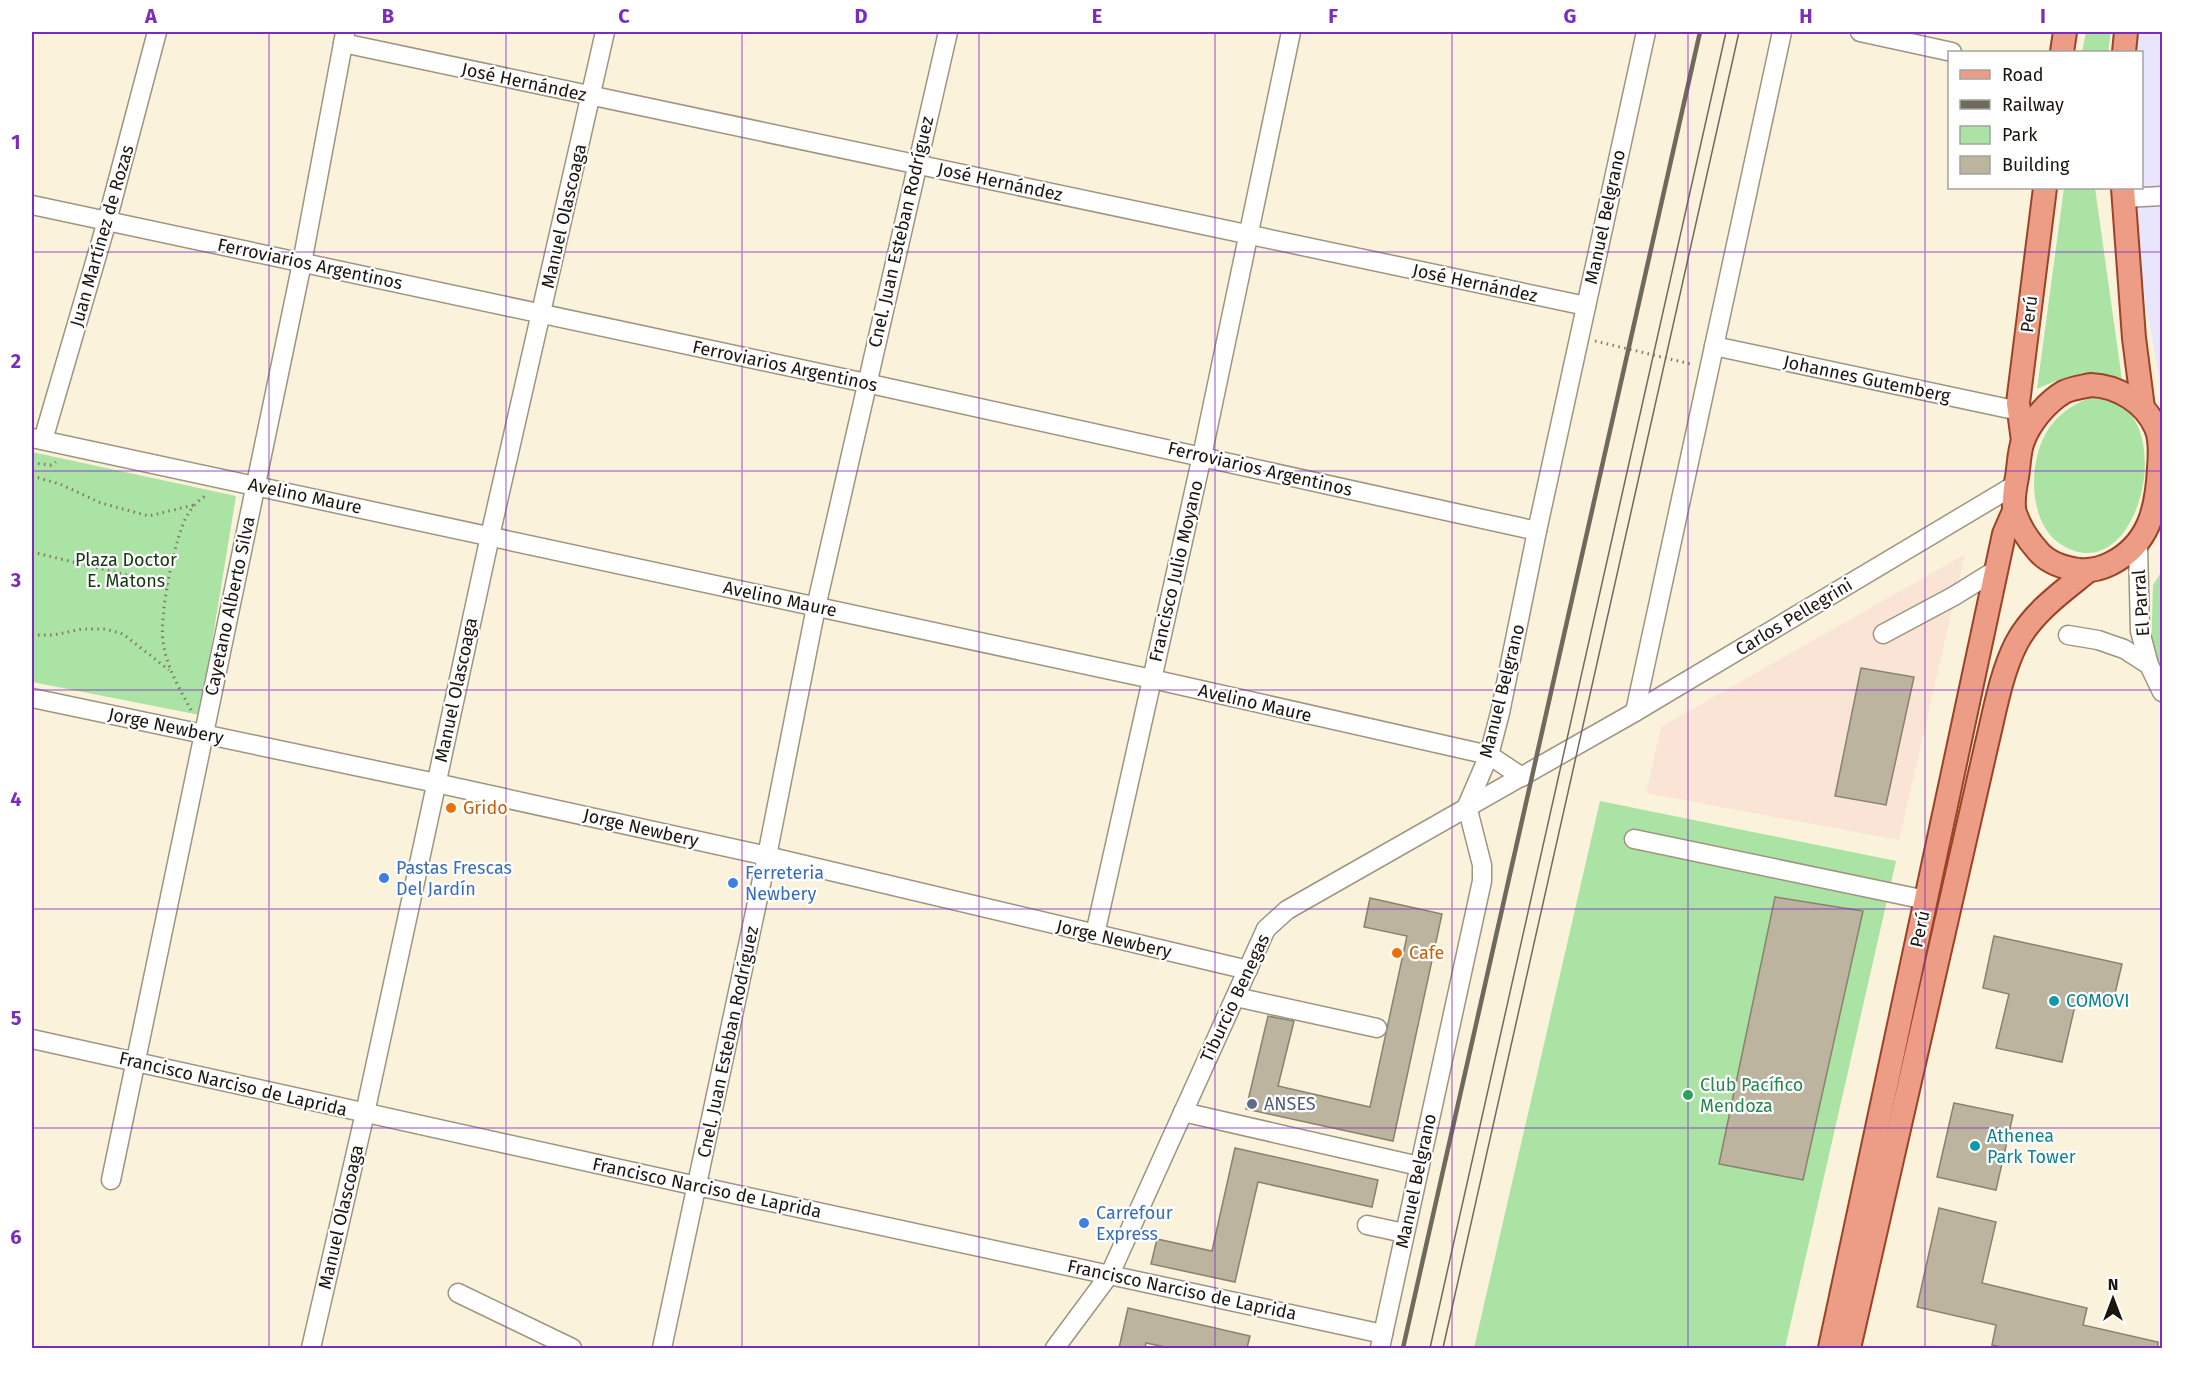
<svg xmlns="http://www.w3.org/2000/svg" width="2194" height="1380" font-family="'Fira Sans',sans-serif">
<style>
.commercial{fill:#e9e6fc}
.industrial{fill:#fae4d6}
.green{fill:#abe3a4}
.building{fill:#bcb49e;stroke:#89826d;stroke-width:1.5}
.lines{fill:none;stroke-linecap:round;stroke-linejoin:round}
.minor-casing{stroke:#9d9580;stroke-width:21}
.major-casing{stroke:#9b4327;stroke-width:26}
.path{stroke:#7f796a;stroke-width:3;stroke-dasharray:1.5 4.5;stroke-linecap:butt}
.minor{stroke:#fff;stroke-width:18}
.major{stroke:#ed9d86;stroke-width:22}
.tram{stroke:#6f6a5c;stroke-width:1.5}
.rail{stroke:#6f6a5c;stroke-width:4.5}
.grid{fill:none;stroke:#7b2cbf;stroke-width:1.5;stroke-opacity:0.55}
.food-dot{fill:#e8710a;stroke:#fff;stroke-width:2}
.shop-dot{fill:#3f7fe0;stroke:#fff;stroke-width:2}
.culture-dot{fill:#0f9aa8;stroke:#fff;stroke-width:2}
.leisure-dot{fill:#2e9e5b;stroke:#fff;stroke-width:2}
.service-dot{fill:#5c6f8a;stroke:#fff;stroke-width:2}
.labels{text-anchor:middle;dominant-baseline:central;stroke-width:4.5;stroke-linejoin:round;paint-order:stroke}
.street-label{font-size:18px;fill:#19160e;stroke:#fff}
.park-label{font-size:18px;fill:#13380f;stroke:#fff}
.food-label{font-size:18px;fill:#c56008;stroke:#fff;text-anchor:start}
.shop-label{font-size:18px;fill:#366cbe;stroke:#fff;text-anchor:start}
.culture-label{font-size:18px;fill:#0d838f;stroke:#fff;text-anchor:start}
.leisure-label{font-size:18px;fill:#27864d;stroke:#fff;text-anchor:start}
.service-label{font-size:18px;fill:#4e5e75;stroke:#fff;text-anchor:start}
.neatline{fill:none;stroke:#7b2cbf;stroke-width:2}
.grid-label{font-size:20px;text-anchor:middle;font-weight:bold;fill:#7b2cbf}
</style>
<rect width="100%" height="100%" fill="#fbf2db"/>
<path class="commercial" d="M2134,32H2162V392L2138,260L2135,188H2142V52H2131Z"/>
<path class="industrial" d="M1965,554L1899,840L1646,793L1661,727Z"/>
<g class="green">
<path d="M2086,32H2111L2108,52H2082Z"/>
<path d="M2064,188H2095L2122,380C2088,371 2068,374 2037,389Z"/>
<path d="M2093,397C2185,397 2142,595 2062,545C2028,525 2028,464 2046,433C2056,415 2074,403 2093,397Z"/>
<path d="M32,452L236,496L200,715L32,682Z"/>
<path d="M2162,571V671L2151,654L2153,585Z"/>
<path d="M1600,801L1896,861L1785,1348H1474Z"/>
</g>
<g class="building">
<path d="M1861,668L1914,677L1886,805L1835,796Z"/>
<path d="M1775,897L1863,911L1803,1180L1719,1164Z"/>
<path d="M1370,898L1442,914L1393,1141L1246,1109L1268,1016L1294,1021L1278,1086L1370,1107L1407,936L1364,927Z"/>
<path d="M1994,936L2122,964L2112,1006L2077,997L2062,1062L1996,1048L2009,994L1983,988Z"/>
<path d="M1954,1103L2013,1115L1996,1190L1937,1177Z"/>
<path d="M1235,1148L1378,1180L1372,1207L1258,1182L1235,1282L1151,1264L1157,1239L1212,1251Z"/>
<path d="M1939,1208L1996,1222L1982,1283L2087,1308L2083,1325L2158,1342V1348H2006L1992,1345L1996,1325L1917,1307Z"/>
<path d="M1128,1308L1250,1336L1247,1348H1170L1146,1343L1145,1348H1119Z"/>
</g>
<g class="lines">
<defs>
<g id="minor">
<path d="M1860,32L1952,52"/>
<path d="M343,43L1586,306"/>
<path d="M2124,198L2162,196"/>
<path d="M32,205L866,383L1537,531"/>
<path d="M1714,346L2019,411"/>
<path d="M32,438L1152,679L1489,755L1522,777"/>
<path d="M43,440L107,221L157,32"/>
<path d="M2138,546L2140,631L2149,665L2162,692"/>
<path d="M1883,634L1954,596L1996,570"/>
<path d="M2068,635L2098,640L2124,649L2149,665"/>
<path d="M32,698L436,783L767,856L1248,970"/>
<path d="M1635,712L1782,32"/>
<path d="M1634,839L1926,900"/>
<path d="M1095,934L1202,456L1291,32"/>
<path d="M1236,997L1377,1028"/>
<path d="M32,1039L697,1186L1383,1334"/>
<path d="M1183,1112L1419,1166"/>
<path d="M111,1180L302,263L345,33"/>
<path d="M1367,1225L1404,1233"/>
<path d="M458,1293L572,1348"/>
<path d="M311,1348L365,1113L490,536L605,32"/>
<path d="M662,1348L767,856L816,607L948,32"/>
<path d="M1055,1348L1110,1274L1266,929L1287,910L1635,712L2015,485"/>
<path d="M1380,1348L1482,881V865L1467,806L1489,755L1500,713L1537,531L1646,32"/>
</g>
<g id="major">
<path d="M2062,52L2065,32"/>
<path d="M2124,52L2126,32"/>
<path d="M2123,188L2134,338L2143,408"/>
<path d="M2091,385C2117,386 2145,402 2156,428C2161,439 2160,456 2159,468C2157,509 2149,545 2110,564C2100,569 2090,571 2079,570C2065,568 2048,563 2038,551C2028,540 2020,528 2015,513C2012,503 2015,487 2017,477C2019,465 2019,451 2023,441C2030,422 2047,402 2064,392C2072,388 2082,387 2091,385Z"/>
<path d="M2023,441L2018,403L2045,188"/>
<path d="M1830,1348L2004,534L2014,511"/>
<path d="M1849,1348L1987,743C1995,710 2001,674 2016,644C2032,613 2062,592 2088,571"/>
</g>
</defs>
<use href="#minor" class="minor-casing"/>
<use href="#major" class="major-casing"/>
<g class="path">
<path d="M1595,341L1691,364"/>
<path d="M32,463L51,465L56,462"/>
<path d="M32,476L60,484L101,503L149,516L194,505"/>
<path d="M32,552L168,585"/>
<path d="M32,635H54L82,629H105L123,634L169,670"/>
<path d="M191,710C179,688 166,666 163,641C159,617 175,534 188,514C192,507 201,497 208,495"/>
</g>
<use href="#minor" class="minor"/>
<use href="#major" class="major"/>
<g class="tram">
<path d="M1430,1348L1726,32"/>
<path d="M1443,1348L1739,32"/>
</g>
<path class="rail" d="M1403,1348L1700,32"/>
</g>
<path class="grid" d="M269,32V1348M506,32V1348M742,32V1348M979,32V1348M1215,32V1348M1452,32V1348M1688,32V1348M1925,32V1348M32,252H2162M32,471H2162M32,690H2162M32,909H2162M32,1128H2162"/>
<g class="food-dot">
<circle cx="451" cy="808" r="6"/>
<circle cx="1397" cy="953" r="6"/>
</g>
<g class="shop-dot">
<circle cx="384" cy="878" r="6"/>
<circle cx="733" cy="883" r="6"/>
<circle cx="1084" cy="1223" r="6"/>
</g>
<g class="culture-dot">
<circle cx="2054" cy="1001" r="6"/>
<circle cx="1975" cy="1146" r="6"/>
</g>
<circle class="leisure-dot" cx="1688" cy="1095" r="6"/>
<circle class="service-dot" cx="1252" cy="1104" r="6"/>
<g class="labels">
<g class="street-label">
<text transform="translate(524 82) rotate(12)">José Hernández</text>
<text transform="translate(1000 182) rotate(12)">José Hernández</text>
<text transform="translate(564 216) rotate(-77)">Manuel Olascoaga</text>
<text transform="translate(1605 217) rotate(-78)">Manuel Belgrano</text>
<text transform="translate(901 232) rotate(-77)">Cnel. Juan Esteban Rodríguez</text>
<text transform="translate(102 236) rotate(-74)">Juan Martínez de Rozas</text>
<text transform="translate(310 264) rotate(12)">Ferroviarios Argentinos</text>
<text transform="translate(1475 283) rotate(12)">José Hernández</text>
<text transform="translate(2029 314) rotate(-83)">Perú</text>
<text transform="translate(785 366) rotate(12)">Ferroviarios Argentinos</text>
<text transform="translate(1867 379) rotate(12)">Johannes Gutemberg</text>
<text transform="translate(1260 469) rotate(13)">Ferroviarios Argentinos</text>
<text transform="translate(305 496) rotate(12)">Avelino Maure</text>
<text transform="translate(1176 571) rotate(-77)">Francisco Julio Moyano</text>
<text transform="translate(780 599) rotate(12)">Avelino Maure</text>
<text transform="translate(2141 603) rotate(-94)">El Parral</text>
<text transform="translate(230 606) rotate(-78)">Cayetano Alberto Silva</text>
<text transform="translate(1794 617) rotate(-31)">Carlos Pellegrini</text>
<text transform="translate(456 690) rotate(-78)">Manuel Olascoaga</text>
<text transform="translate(1502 691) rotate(-76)">Manuel Belgrano</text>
<text transform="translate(1255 703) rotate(13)">Avelino Maure</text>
<text transform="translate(166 726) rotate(12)">Jorge Newbery</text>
<text transform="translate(641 828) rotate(13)">Jorge Newbery</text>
<text transform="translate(1920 929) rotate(-78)">Perú</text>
<text transform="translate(1114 939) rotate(13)">Jorge Newbery</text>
<text transform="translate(1235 998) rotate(-65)">Tiburcio Benegas</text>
<text transform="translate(728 1042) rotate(-78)">Cnel. Juan Esteban Rodríguez</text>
<text transform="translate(233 1084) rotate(13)">Francisco Narciso de Laprida</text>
<text transform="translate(1416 1181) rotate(-78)">Manuel Belgrano</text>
<text transform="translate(707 1188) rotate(12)">Francisco Narciso de Laprida</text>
<text transform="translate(341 1217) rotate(-77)">Manuel Olascoaga</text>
<text transform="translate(1182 1290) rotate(12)">Francisco Narciso de Laprida</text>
</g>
<g class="park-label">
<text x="126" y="560">Plaza Doctor<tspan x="126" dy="21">E. Matons</tspan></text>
</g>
<g class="food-label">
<text x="463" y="808">Grido</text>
<text x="1409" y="953">Cafe</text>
</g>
<g class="shop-label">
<text x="396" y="868">Pastas Frescas<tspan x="396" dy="21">Del Jardín</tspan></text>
<text x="745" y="873">Ferreteria<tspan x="745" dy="21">Newbery</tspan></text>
<text x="1096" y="1213">Carrefour<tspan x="1096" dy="21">Express</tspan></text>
</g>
<g class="culture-label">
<text x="2066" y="1001">COMOVI</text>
<text x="1987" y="1136">Athenea<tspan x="1987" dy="21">Park Tower</tspan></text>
</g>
<g class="leisure-label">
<text x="1700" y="1085">Club Pacífico<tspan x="1700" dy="21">Mendoza</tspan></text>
</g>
<g class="service-label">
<text x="1264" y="1104">ANSES</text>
</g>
</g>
<rect width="2194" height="1380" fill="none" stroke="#ffffff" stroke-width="66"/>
<rect x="1948" y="51" width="195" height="138" fill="#ffffff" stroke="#a3a29f" stroke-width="1.5"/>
<rect x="1960" y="70" width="30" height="9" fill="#ed9d86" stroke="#a3a29f" stroke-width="1.5"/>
<text x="2002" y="81" font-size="18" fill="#19160e">Road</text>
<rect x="1960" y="100" width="30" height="9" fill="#6f6a5c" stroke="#a3a29f" stroke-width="1.5"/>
<text x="2002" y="111" font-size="18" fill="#19160e">Railway</text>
<rect x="1960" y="126" width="30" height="18" fill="#abe3a4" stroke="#a3a29f" stroke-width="1.5"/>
<text x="2002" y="141" font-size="18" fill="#19160e">Park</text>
<rect x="1960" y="156" width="30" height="18" fill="#bcb49e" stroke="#a3a29f" stroke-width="1.5"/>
<text x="2002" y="171" font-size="18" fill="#19160e">Building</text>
<g transform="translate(2113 1299)" stroke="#ffffff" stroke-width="4.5" paint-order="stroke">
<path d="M0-4.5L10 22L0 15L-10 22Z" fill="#19160e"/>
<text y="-9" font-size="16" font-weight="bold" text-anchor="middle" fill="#19160e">N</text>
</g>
<rect x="33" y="33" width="2128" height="1314" class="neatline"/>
<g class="grid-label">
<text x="151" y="23">A</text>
<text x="388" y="23">B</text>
<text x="624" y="23">C</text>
<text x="861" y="23">D</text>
<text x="1097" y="23">E</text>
<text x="1333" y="23">F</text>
<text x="1570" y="23">G</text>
<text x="1806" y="23">H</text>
<text x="2043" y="23">I</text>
<text x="16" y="149">1</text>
<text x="16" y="368">2</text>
<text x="16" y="587">3</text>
<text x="16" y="806">4</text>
<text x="16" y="1025">5</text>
<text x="16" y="1244">6</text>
</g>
</svg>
